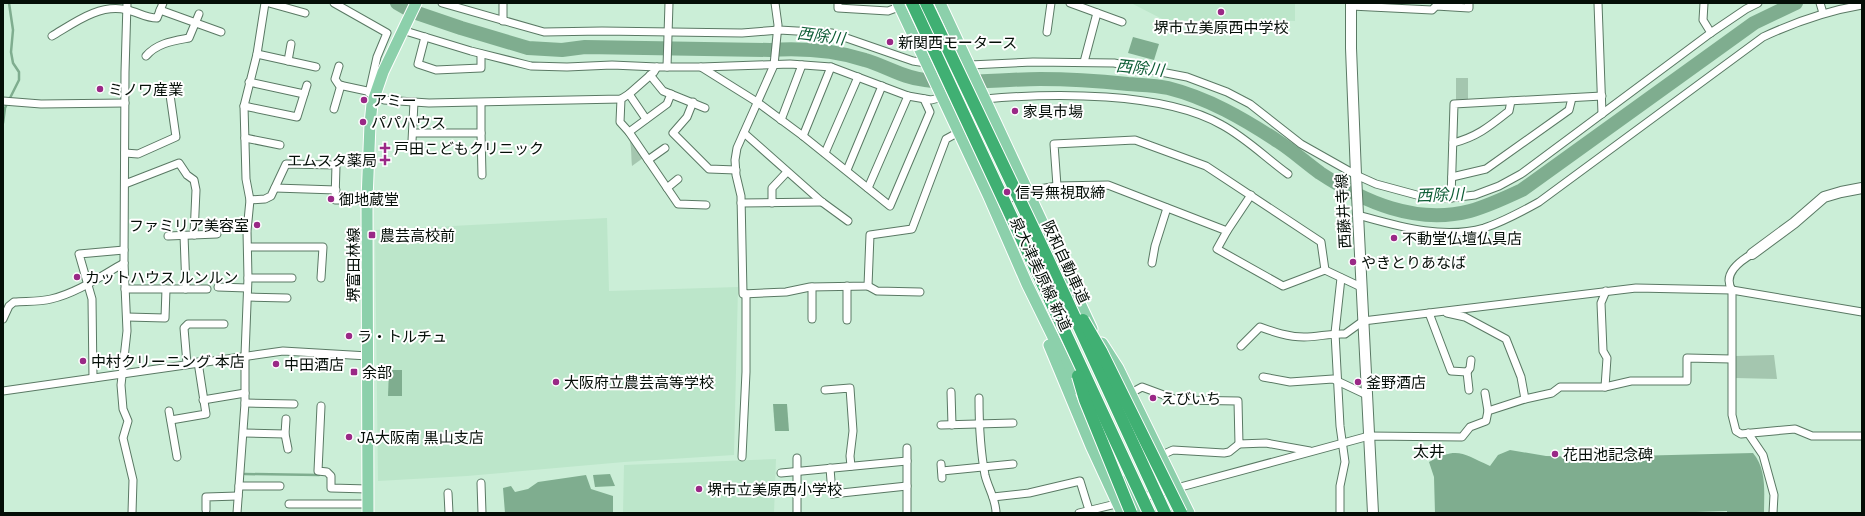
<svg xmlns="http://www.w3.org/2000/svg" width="1865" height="516" font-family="'Space Grotesk','Noto Sans JP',sans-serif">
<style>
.built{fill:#bce6ca}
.green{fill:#a4c6af}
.water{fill:#7fad8f}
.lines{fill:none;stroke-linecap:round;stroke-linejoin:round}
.stream{stroke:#7fad8f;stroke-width:2.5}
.river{stroke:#7fad8f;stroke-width:14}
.street-casing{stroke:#5a7964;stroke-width:9}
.secondary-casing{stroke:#5a7964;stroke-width:12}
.primary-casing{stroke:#fff;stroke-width:13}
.street{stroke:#fff;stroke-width:7}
.secondary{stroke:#fff;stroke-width:10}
.primary{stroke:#8cd0ab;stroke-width:11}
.highway-bridge-casing{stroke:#fff;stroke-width:14;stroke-linecap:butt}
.highway-bridge{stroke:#40b073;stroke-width:12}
.poi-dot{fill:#9a2886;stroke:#fff;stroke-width:1.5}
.labels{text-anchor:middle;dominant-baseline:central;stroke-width:4;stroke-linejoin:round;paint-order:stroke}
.poi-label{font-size:15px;fill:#040e07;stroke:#fff;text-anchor:start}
.street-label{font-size:15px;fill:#040e07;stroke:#fff}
.water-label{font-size:16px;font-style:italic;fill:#0e5d36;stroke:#fff}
.neighbourhood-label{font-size:16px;fill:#040e07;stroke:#fff}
</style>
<rect width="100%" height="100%" fill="#cbeed7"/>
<g class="built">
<path d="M1131,3H1295V21L1253,19L1239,21L1164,20Z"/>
<path d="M607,218L609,291L738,287L734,455L624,462L467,476L378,481L375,230Z"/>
<path d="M776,459L774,513H623L624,465Z"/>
</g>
<g class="green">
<path d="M1456,78H1468V100L1456,101Z"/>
<path d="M629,138L643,158L632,166C631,157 632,148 629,138Z"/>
<path d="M1774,355L1777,379L1735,378V356Z"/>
</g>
<g class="water">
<path d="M1133,37L1159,44L1154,60L1128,53Z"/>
<path d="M389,370H402V396H388Z"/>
<path d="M773,404H787L789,431H775Z"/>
<path d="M1510,450L1546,456L1590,457L1753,453C1767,470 1764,492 1764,513H1727V511L1665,513H1435L1434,477L1429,462C1458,446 1463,454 1490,466L1498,455Z"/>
<path d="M610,474L615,486L595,487L593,475Z"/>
<path d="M586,475L591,489L613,496V513H505L503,488L511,486L515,492L528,489L538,482Z"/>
</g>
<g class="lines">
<g class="stream">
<path d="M3,123L5,108L19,80V72L13,63L11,52L13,30L9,3"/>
<path d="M245,474L319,475"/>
</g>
<path class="river" d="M397,3L411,11L461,28L528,48L562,50L585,47L770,50C802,48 834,50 865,60C886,66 903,78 925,80C963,85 1002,79 1040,79C1070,79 1099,81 1128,84C1141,85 1155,85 1168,88C1208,98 1244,119 1279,142C1293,151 1306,163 1320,173C1364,202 1416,225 1470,211C1488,206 1505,198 1522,190L1754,23L1796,3"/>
<defs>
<g id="street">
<path d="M127,3L125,72L124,263L127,331L121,385L123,409L128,421L123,438L133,480L132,513"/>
<path d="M269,3L305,13"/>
<path d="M334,3L387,33L377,57L369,93"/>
<path d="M442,3L544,32L602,31L742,33L779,30L832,33L913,61L926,63"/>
<path d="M503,3V21"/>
<path d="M775,3L778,25L774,65L737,148L735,160L736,175L741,196L743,294L786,292L810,287L868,286L870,235L912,229L946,139L959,132"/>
<path d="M838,3V8L888,11L899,7"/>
<path d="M1070,3L1122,22"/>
<path d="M1598,3L1602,114"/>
<path d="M1704,3L1703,20L1711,33"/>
<path d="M1820,3L1823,13"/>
<path d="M1351,6L1432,10L1436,6L1469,8V3"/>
<path d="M160,10L221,32"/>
<path d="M402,30L471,51L531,66L567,67L612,65L657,67H701L757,102L803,136L890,206L930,112L924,99"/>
<path d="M1047,32L1051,3"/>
<path d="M52,36C74,23 100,3 127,10C138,12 145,18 157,18L163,3"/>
<path d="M425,37L418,64L436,70L481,68V54"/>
<path d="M257,54L316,67"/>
<path d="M146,56C157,43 173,41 189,38L199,14"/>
<path d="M288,61L291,44"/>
<path d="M1084,62L1097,13"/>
<path d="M970,65L1033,62L1114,63L1187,77L1227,92L1250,104L1301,144L1356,175L1376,184L1424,197L1451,198L1475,195L1499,186L1521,174L1712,32L1746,9L1758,3"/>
<path d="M339,66L335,79L339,85L367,91L384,100L429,103L621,99L629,94L654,72L657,67"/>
<path d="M667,67L669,3"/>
<path d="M701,67L790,64L831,67L908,96L931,100L943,97"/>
<path d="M650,75L663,91L705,108"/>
<path d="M249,82L304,94"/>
<path d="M629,94L646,119"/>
<path d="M621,99L620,122L629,132L678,204L706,205"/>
<path d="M985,99C1051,93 1163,91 1222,125C1246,138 1266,158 1288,174"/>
<path d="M3,101L41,104L125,103"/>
<path d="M693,102L687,117L673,133L709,169L736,170"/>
<path d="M244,106L297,117L307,85"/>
<path d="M334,109L341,85"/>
<path d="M781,120L802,65"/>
<path d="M629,132L667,104L671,94"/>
<path d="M413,133H481V103"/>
<path d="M481,133L482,175"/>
<path d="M744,133L822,202L848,221"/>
<path d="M803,136L831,67"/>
<path d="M245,138L280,145"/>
<path d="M412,141L414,102"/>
<path d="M1453,143C1477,137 1490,126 1509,111L1511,101"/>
<path d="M125,153L138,154L176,137L169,88"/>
<path d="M825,153L858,77"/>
<path d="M648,160L665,148"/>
<path d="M847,170L882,86"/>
<path d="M1452,177L1486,169L1569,110L1572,98"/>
<path d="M125,184L179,163L187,175L194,180L196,190L194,235"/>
<path d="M1057,186L1054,144L1135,140L1206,166L1321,242L1325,270"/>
<path d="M275,188L336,190"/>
<path d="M667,188L678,179"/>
<path d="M868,188L908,96"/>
<path d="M1451,198L1454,104L1602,96"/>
<path d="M250,200L265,199L271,196L286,164L336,165L335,200H367"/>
<path d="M741,203L822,202"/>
<path d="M772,203V188L787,172"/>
<path d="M993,205L1028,191L1057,186L1108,185L1227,231L1217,249L1283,286L1325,270L1361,287"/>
<path d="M1358,215C1398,226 1442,240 1484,228C1503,222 1521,212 1539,202L1763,37C1795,22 1826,11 1862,5"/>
<path d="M1227,231L1251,195"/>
<path d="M184,235L186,289"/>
<path d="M168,236L217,234"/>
<path d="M248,247H323L321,278"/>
<path d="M1752,254C1740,261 1722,274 1732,290V415L1736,431L1741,434L1795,429L1812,436H1862"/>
<path d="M1152,263L1155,246L1167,208"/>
<path d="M248,278H292"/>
<path d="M868,286L877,291L920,292"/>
<path d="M218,287L247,288"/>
<path d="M812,287V319"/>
<path d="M125,289H207"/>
<path d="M248,297L287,298"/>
<path d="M1429,313L1451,371L1467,372L1470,368L1471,360"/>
<path d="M1447,313L1465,317L1506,339L1521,377L1525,399"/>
<path d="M127,317L165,318L166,289"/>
<path d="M3,319L9,306L14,302C26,301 39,302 51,299C77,293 101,276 124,263"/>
<path d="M847,320V286"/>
<path d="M1241,346L1260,327C1274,332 1288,337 1304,337C1318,337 1331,333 1345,334L1363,321L1636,288L1732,290L1862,312"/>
<path d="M187,364L184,328L188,324H224"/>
<path d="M1467,372L1469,390"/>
<path d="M1263,377L1290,382L1333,379L1367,395"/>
<path d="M93,378L92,299L79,254L124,250"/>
<path d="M1605,387L1607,358L1603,351L1601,303L1606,291"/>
<path d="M825,390L850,388L853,431L850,456L851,466"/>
<path d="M3,391L283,351L368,356"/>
<path d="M951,392L952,425"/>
<path d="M1131,393L1142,387L1177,400L1238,401L1239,444L1266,443L1310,451"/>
<path d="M1485,393L1488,411"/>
<path d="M979,398C979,424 980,449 985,475C988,488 996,499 996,513"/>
<path d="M203,400L245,393"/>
<path d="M245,403L294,404"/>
<path d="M321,406L318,471L327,472L331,476V488L368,489"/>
<path d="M169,411L177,457"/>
<path d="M286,419L285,434L288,449"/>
<path d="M171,420L206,414L198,362"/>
<path d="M941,425L1013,423"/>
<path d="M244,433L285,434"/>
<path d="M1748,433L1763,455L1774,495L1773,513"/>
<path d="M907,448V513"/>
<path d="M1162,455L1173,450L1224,453L1229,452L1239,444"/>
<path d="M742,457L746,372V294"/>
<path d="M797,458V513"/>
<path d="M941,464L942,478"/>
<path d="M830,468L832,494L907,486"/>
<path d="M942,471L1013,464"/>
<path d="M781,473L907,461"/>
<path d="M481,483L482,513"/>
<path d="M239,486H280"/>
<path d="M448,493L449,513"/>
<path d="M993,497L1029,493L1080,481L1089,510"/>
<path d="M1140,498L1369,436L1462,437L1470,427L1486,421L1488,411L1525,399L1552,393L1560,387H1605L1631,381H1687V358L1731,359"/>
<path d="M289,504H368"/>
<path d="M206,510V497L238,496"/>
<path d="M237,513L245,403V355L248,278L247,231L250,200L246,179L244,106L257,54L265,3"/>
<path d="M1079,513L1120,503"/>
<path d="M1340,513V486L1345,462L1340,426L1335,333L1341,278"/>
</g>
<g id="secondary">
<path d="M1351,3V48L1356,175L1373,513"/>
<path d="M1752,254L1794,223L1824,197L1841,192L1862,188"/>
</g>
<g id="primary">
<path d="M898,3L989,197L1027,284L1079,390"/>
<path d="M940,3L1092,329"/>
<path d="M1102,343L1118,368L1189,513"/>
<path d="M1049,345L1091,446L1122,513"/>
<path d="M1123,481L1139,513"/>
<path d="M368,513L367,200L370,124L372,104L383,72L416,3"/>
</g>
</defs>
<use href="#street" class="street-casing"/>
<use href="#secondary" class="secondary-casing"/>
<use href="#primary" class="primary-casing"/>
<use href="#street" class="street"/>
<use href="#secondary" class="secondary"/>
<use href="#primary" class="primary"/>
<defs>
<g id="highway-bridge">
<path d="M912,3L1149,513"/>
<path d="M926,3L1046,255L1165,513"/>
<path d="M1083,320L1101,351L1181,513"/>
<path d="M1078,376L1085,400L1131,513"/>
</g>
</defs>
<use href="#highway-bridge" class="highway-bridge-casing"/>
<use href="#highway-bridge" class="highway-bridge"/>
</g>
<g class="poi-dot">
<circle cx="1221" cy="12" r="4"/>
<circle cx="890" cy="42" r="4"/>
<circle cx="100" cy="89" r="4"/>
<circle cx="364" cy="100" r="4"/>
<circle cx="1015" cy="111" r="4"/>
<circle cx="363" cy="122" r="4"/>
<path d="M383 142h4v4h4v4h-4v4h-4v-4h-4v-4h4z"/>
<path d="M383 154h4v4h4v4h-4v4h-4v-4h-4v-4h4z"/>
<circle cx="1007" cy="192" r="4"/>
<circle cx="331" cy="199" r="4"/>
<circle cx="257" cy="225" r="4"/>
<rect x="368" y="231" width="8" height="8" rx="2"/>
<circle cx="1394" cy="238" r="4"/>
<circle cx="1353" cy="262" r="4"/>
<circle cx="77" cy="277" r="4"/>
<circle cx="349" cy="336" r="4"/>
<circle cx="83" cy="361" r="4"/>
<circle cx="276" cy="364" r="4"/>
<rect x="350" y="368" width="8" height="8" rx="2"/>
<circle cx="556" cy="382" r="4"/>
<circle cx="1358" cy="382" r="4"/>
<circle cx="1153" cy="398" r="4"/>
<circle cx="349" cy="437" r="4"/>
<circle cx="1555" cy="454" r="4"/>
<circle cx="699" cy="489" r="4"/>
</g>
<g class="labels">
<g class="poi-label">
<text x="1221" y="27" text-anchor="middle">堺市立美原西中学校</text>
<text x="898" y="42">新関西モータース</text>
<text x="108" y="89">ミノワ産業</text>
<text x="372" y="100">アミー</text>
<text x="1023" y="111">家具市場</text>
<text x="371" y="122">パパハウス</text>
<text x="394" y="148">戸田こどもクリニック</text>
<text x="377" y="160" text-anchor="end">エムスタ薬局</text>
<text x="1015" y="192">信号無視取締</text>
<text x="339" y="199">御地蔵堂</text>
<text x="249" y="225" text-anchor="end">ファミリア美容室</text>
<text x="380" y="235">農芸高校前</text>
<text x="1402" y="238">不動堂仏壇仏具店</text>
<text x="1361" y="262">やきとりあなば</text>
<text x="85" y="277">カットハウス ルンルン</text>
<text x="357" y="336">ラ・トルチュ</text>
<text x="91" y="361">中村クリーニング 本店</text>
<text x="284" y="364">中田酒店</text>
<text x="362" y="372">余部</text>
<text x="564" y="382">大阪府立農芸高等学校</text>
<text x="1366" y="382">釜野酒店</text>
<text x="1161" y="398">えびいち</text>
<text x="357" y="437">JA大阪南 黒山支店</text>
<text x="1563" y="454">花田池記念碑</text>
<text x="707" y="489">堺市立美原西小学校</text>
</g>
<g class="street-label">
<text transform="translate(1343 211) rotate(-93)">西藤井寺線</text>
<text transform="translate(1066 262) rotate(65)">阪和自動車道</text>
<text transform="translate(353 265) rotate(-90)">堺富田林線</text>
<text transform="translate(1041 274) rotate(65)">泉大津美原線 新道</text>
</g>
<g class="water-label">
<text transform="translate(821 36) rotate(7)">西除川</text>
<text transform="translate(1140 68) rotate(6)">西除川</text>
<text transform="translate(1440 195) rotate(-2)">西除川</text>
</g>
<g class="neighbourhood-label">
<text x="1429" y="451">太井</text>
</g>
</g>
<rect width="1865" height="516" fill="none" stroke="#040e07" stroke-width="8"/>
</svg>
